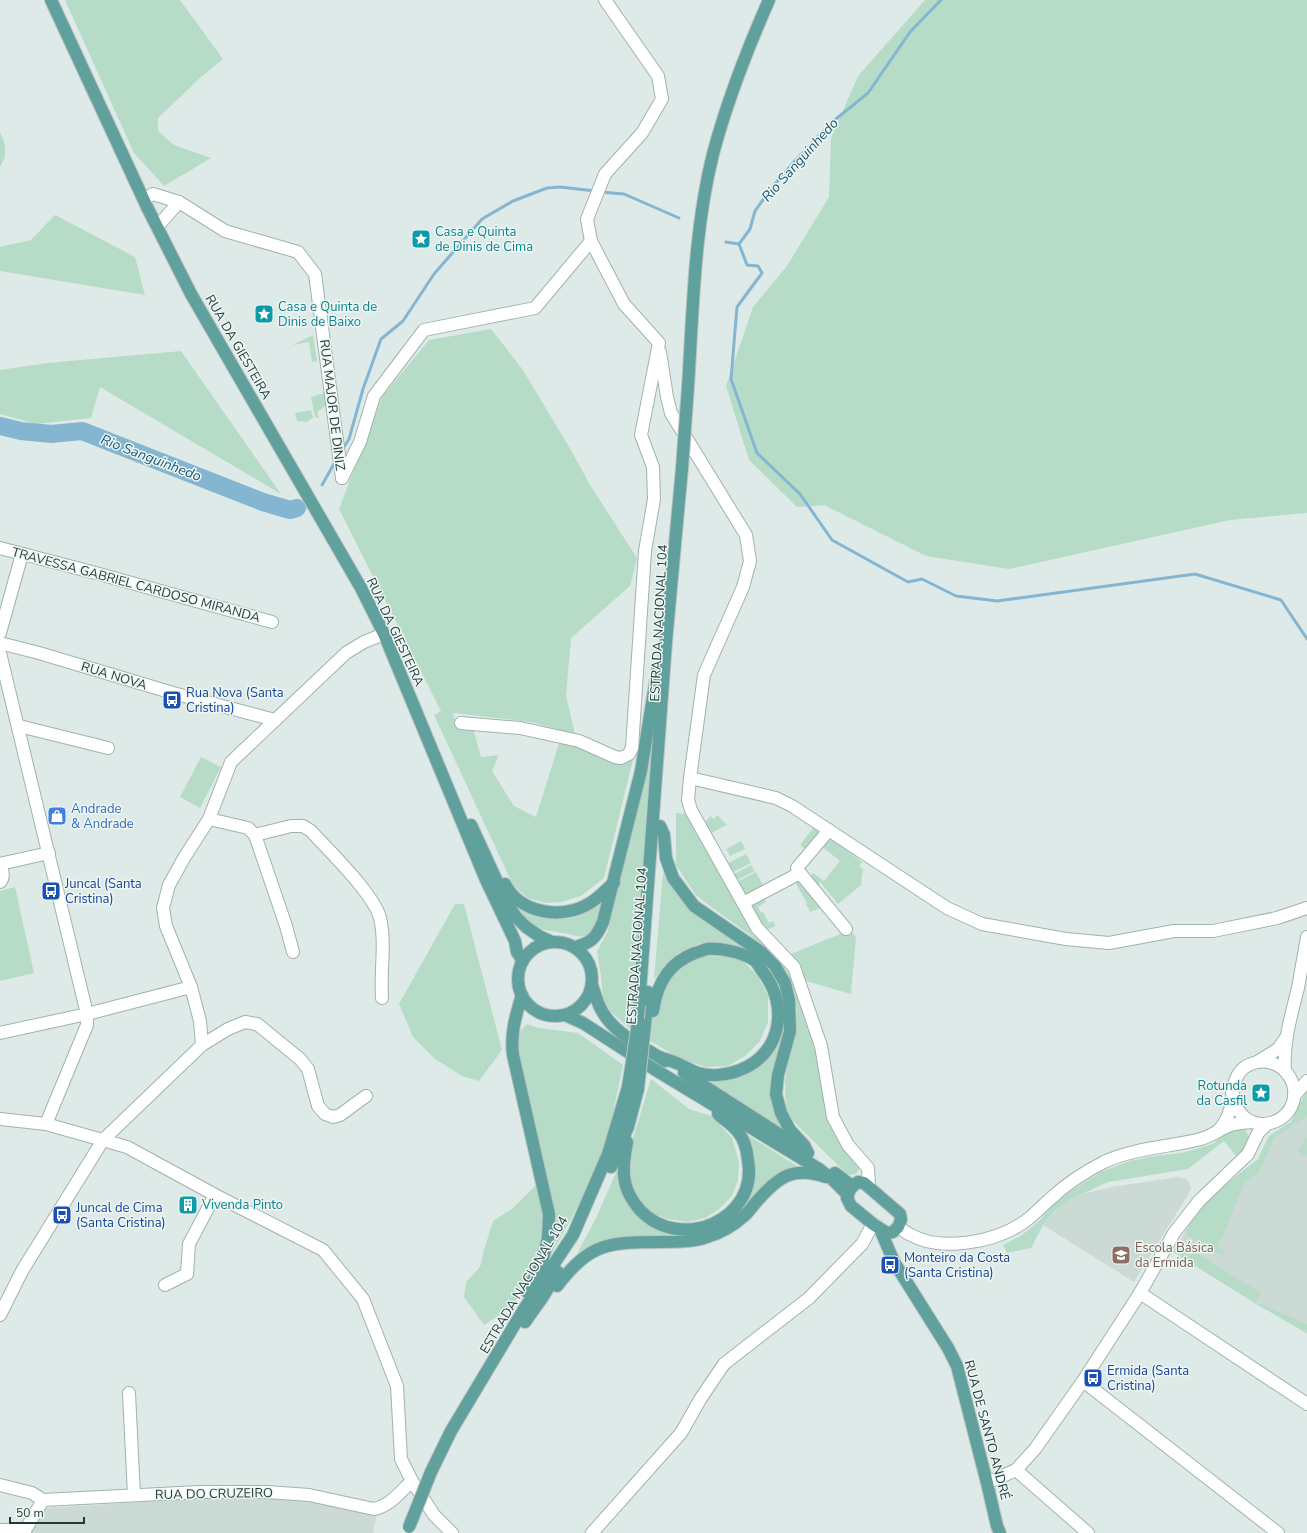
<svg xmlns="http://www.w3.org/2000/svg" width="1307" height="1533" font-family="'Nunito Sans',sans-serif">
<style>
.built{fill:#ccdad6}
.green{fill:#b6dcc8}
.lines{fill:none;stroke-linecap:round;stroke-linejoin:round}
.stream{stroke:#84b6d2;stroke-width:3}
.river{stroke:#84b6d2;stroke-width:18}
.minor-casing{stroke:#a1b2af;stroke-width:14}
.major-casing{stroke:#bcc4c3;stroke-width:14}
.minor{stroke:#fff;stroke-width:12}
.major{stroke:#61a19d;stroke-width:12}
.major-bridge-casing{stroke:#bcc4c3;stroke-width:14;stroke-linecap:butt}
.major-bridge{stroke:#61a19d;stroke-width:12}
.labels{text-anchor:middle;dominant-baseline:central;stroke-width:3;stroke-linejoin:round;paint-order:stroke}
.culture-label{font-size:13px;fill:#0d838f;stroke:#eef7f4;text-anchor:start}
.street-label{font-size:13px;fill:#1f3a38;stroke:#eef7f4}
.transit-label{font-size:13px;fill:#164399;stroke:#eef7f4;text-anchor:start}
.shop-label{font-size:13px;fill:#366cbe;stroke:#eef7f4;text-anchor:start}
.education-label{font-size:13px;fill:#785e54;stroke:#eef7f4;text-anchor:start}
.water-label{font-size:14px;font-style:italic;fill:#185577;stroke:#eef7f4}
</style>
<rect width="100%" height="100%" fill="#deeae7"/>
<g class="built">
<path d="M1307,1090V1334L1173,1252L1203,1202L1258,1159L1269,1136L1291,1122Z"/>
<path d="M1178,1177L1186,1179L1189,1182L1191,1188L1189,1193L1134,1282L1043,1225L1063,1204L1083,1194L1111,1187Z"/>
<path d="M225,1497L300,1499L377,1514L373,1533H27L45,1508Z"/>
</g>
<g class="green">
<path d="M65,0H180L223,59L200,78L158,118V131L174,145L211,158L164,186L134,153Z"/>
<path d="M925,0H1307V513L1230,520L1009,569L926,556L824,505L797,507L749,460L726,386L753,307L787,266L829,197L831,138L858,76Z"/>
<path d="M0,132C6,145 8,154 0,167Z"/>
<path d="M55,215L135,257L145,295L0,271V247L31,240Z"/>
<path d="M491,329L523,370L571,450L590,485L637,558L630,586L571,638L566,696L575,734L531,722L453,713L456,725L473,728L481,757L499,755L492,771L514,806L536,817L560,740L633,760L604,878L581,896L561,902L546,903L528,898L513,885L434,715L441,711L339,509L382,397L429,340Z"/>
<path d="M313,335L317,361L312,362L309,342L292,345Z"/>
<path d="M181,351L281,494L100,387L91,418L36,424L0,414V370L47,363Z"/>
<path d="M324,393L327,405L317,412L319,418L315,417L311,397Z"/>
<path d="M311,410L313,418L306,422L297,421L295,413Z"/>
<path d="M653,728L633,995L661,997L670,976L688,961L706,956L731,957L743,961L758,976L768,996V1022L760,1041L745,1056L728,1066L707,1067L682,1060L629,1028L611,1012L603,998L601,976L597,951L608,931Z"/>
<path d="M201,757L221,767L200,808L180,797Z"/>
<path d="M676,813L689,814L735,902L759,938L788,967L818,1054L827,1116L834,1134L860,1165C859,1173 855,1176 847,1174L800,1128L792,1119L786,1107L785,1091V1081L797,1012L793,988L787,971L771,953L750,935L706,903L695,894L676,865Z"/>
<path d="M717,815L727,825L709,834L704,824L710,816L714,819Z"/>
<path d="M814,827L823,833L807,850L800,845Z"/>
<path d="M829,837L862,862L859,867L863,868L861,885L838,904L820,882L817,887L809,878L813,873L824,881L840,861L821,846Z"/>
<path d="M741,841L745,849L730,856L726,849Z"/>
<path d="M746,854L751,863L733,872L728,863Z"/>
<path d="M751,865L755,871L737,880L734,874Z"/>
<path d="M756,872L764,887L743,898L735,883Z"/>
<path d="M663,873L685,901L760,959L730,944L701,943L677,954L663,968L654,979Z"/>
<path d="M798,879L824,907L810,912L806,904L807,903L794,880Z"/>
<path d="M15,887L34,973L0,981V891Z"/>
<path d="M763,896L766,902L758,907L761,913L763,912L769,923L773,921L776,926L768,929L749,909V903Z"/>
<path d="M455,904H464L502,1050L479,1081L462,1076L435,1059L413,1037L399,1004Z"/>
<path d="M601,904C599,913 597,930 587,935C578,939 571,934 563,933C536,928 536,932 517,909C535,917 560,923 579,916C587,913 594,908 601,904Z"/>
<path d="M850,930L856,937L851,994L806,981L801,969L791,954Z"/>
<path d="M527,1024L539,1028L578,1033L623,1065L608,1137L581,1201L547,1262L551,1248L516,1057C517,1043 516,1033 527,1024Z"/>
<path d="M782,1031L771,1095L784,1132L712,1083C752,1076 765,1068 782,1031Z"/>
<path d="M651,1079L689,1109L711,1116L732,1138L739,1162L738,1180L732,1196L718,1210L705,1218L688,1222L668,1219L652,1213L638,1200L629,1180L627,1158Z"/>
<path d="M1307,1090V1116L1275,1137L1258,1174L1245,1182L1218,1247L1226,1251L1223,1254L1216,1253L1187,1235L1186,1231L1203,1202L1258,1159L1269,1136L1291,1122Z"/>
<path d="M1238,1128L1245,1130C1254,1140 1244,1150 1238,1158L1224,1141L1188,1169L1108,1182L1072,1199L1056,1210L1043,1225L1031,1248L1007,1253L1003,1245L1022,1235L1033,1226L1042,1218L1053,1205L1072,1190L1101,1172L1130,1161L1154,1156L1182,1153L1213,1144L1228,1130Z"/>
<path d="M743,1132L800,1168L737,1215L749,1197L754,1178Z"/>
<path d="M1307,1136V1156L1297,1151Z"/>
<path d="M618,1168C622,1180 624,1196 631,1207C641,1225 662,1233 681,1236L604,1242L576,1256L596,1218Z"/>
<path d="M537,1184L544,1223L539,1249L528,1282L510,1309L484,1325L464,1297L466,1282L480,1267L484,1250L493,1221L512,1209Z"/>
<path d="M1179,1242L1261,1293L1256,1304H1261L1307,1324V1333L1256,1304L1173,1252Z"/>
</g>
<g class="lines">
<g class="stream">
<path d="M600,192L624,194L679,218"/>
<path d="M726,242L739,244L750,229L755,211L770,190L794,162L831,123L868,93L910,32L941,0"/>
<path d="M739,244L747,265L758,266L762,273L737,307L731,379L757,453L800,494L832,540L908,582L922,579L956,596L997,601L1195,574L1281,600L1307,639"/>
<path d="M342,450L349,439L363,389L381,339L403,321L434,274L482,219L513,201L547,188L560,187L595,191"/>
<path d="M322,485L335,462"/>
</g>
<path class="river" d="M0,426L21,431L51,434L82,431L263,502L290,510L297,508"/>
<defs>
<g id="minor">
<path d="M144,199L153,194L179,202L225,231L298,252L315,274L342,478"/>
<path d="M157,227L179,202"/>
<path d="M660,352L667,397L671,413L746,535L750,561L743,587L704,675L690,778L688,800L691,810L757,928L794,967L821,1046L833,1117L848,1145L868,1168L869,1187"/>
<path d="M342,478L360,442L374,396L424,330L535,308L591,241"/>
<path d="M0,548L92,572L272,622"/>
<path d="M0,633L22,554"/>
<path d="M0,643L39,653L173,693L275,720"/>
<path d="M0,653L87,1014V1025L46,1124"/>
<path d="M461,723L520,728L579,741L615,757L621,758L629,754L632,748L645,551L654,499L653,467L641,435L659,343L624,304L591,241L587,219L605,174L642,133L662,99L658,76L605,0"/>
<path d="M19,726L108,748"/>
<path d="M690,778L776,798L792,806L947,908L982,924L1066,939L1109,943L1174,931H1213L1277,918L1307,908"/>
<path d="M209,819L248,828L255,835L286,926L293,952"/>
<path d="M255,835L291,826H303L311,831C329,851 374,894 380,918C386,944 380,971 382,998"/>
<path d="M0,864L49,853"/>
<path d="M797,868L829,830"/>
<path d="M0,882C5,877 2,870 0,864"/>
<path d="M743,903L800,873L846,929"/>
<path d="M0,1033L87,1014L191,987"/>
<path d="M202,1045L200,1021L191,987L166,926L163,908L169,885L184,858L209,819L231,762L346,653L364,642L384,634"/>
<path d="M1257,1062L1278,1049L1285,1039"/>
<path d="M1285,1071C1283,1042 1291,1016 1298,988C1301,971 1304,954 1307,937"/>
<path d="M1294,1096L1307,1081"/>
<path d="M0,1119L46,1124L127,1147L217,1196L323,1250L363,1299L397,1386L401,1459L412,1481L434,1515L452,1533"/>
<path d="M1219,1130C1225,1123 1229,1115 1231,1106C1234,1091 1232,1077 1245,1067C1255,1061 1267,1060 1277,1065C1285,1069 1290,1076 1293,1084C1304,1126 1239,1144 1232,1092"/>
<path d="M898,1227C902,1229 906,1233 911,1235C941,1252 994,1242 1021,1224C1031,1218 1040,1208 1049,1200C1065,1185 1084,1172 1104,1162C1134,1148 1169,1147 1201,1139C1211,1136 1219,1130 1228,1126C1236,1123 1244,1123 1252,1122"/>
<path d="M165,1285L187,1274L189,1244L215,1195"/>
<path d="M1140,1293L1307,1404"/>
<path d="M0,1315L22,1271L103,1140L202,1045L228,1029L245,1022L257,1024L300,1059L308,1069L318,1106L325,1114L333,1117L340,1115L366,1096"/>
<path d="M1083,1381L1278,1533"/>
<path d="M129,1393L134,1495"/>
<path d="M1016,1470L1088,1533"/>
<path d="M987,1483L1016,1470L1035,1449L1083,1381L1140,1293L1174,1233L1199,1201L1248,1154L1258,1133L1267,1124"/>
<path d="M0,1485L32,1493L43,1500"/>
<path d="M0,1530H20L25,1533"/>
<path d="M24,1532L43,1500L199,1492H267L309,1495L374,1509C390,1506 400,1492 412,1481"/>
<path d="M592,1533L681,1433L701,1398L724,1364L809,1298L862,1244L873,1224"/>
</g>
<g id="major">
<path d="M51,0L147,207L191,294L361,588L384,634L486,880L515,941L517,952L523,961"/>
<path d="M688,387C693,310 694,230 713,154C727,101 747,50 769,0"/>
<path d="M471,825L507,903L516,917L526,927L539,936L552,942"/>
<path d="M660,826L664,835L666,858L673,878L694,906L761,952L775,966L785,983L789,1000L790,1031L778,1075L776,1094L781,1113L790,1130L804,1145L808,1153"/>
<path d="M505,884C520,914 563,920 590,903C599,898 606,889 614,883"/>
<circle cx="555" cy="979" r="37"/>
<path d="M575,947C591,943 596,938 603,922L641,771L657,672"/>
<path d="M592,985C595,993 597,1003 602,1011C615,1035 643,1046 665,1061"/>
<path d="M522,995C516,1015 510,1034 513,1055L549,1214L548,1238L542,1263L527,1292"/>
<path d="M639,1005L666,642L682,468"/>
<path d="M653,1011C657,984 668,963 695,953C699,952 703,950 707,949C720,948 742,952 754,960C757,962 760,968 763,972C789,1005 782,1054 740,1070C728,1075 711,1077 698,1073C692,1071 685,1067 679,1064C672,1061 665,1059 659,1057"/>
<path d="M565,1015L583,1023L654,1069L819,1169L832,1179L848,1195"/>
<path d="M645,1025L648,992"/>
<path d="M684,1073L796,1145"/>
<path d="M627,1142C625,1156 622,1168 625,1182C627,1193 633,1202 640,1210C680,1253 759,1220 748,1160C747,1151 745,1140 738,1132C733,1125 724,1120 718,1114"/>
<path d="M611,1167L628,1127L638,1089"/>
<path d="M835,1173L852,1186"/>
<path d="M858,1182L864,1183L900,1214L901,1220L898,1227L893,1232L887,1233L873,1224L851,1206L847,1198C849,1190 851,1187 858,1182Z"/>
<path d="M880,1229L894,1262L948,1348L957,1366L987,1483L997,1526L1000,1533"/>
<path d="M557,1286C591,1242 609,1242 662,1242C677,1242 693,1242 707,1237C720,1233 734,1225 744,1216C749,1212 753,1205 758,1200C779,1176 794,1166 826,1177"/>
<path d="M525,1322L542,1298L558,1272"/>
<path d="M431,1472L451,1431L524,1309L573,1235L608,1154L628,1087"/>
</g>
</defs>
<use href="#minor" class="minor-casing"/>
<use href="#major" class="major-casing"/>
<use href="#minor" class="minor"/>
<use href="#major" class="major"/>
<defs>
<g id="major-bridge">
<path d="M682,468L688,387"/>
<path d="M628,1087L637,1030L639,1005"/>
<path d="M638,1089L645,1025"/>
<path d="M409,1527L431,1472"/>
</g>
</defs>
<use href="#major-bridge" class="major-bridge-casing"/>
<use href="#major-bridge" class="major-bridge"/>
</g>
<defs>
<symbol id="sight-square" viewBox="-11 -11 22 22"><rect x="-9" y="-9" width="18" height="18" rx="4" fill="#0f9aa8" stroke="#eef7f4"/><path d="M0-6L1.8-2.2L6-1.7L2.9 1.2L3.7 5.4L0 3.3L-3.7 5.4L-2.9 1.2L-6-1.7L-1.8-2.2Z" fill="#fff"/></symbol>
<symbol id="bus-square" viewBox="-11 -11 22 22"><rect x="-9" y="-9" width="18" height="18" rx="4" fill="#1a4fb4" stroke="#eef7f4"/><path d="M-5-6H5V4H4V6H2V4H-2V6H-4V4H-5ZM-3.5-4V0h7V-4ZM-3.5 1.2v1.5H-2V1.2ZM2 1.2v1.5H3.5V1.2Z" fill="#fff"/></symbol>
<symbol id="shop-square" viewBox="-11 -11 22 22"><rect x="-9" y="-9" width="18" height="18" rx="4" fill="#3f7fe0" stroke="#eef7f4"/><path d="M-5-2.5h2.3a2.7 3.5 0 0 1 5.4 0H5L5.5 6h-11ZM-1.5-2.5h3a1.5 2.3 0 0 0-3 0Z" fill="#fff"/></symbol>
<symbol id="building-square" viewBox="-11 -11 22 22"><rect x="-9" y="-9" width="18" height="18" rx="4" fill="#0f9aa8" stroke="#eef7f4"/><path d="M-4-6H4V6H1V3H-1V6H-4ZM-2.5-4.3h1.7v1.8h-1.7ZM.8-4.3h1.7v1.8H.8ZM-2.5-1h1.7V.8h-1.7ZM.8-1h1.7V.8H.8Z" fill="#fff"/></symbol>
<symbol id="school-square" viewBox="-11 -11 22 22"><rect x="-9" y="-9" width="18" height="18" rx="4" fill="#8d6e63" stroke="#eef7f4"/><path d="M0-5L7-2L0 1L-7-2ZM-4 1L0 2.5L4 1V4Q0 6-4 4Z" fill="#fff"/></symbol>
</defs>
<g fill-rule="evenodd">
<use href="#sight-square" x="410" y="228" width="22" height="22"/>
<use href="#sight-square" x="253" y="303" width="22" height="22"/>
<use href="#bus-square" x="161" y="689" width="22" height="22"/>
<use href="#shop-square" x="46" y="805" width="22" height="22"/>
<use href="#bus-square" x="40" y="880" width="22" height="22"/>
<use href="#sight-square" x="1250" y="1082" width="22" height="22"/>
<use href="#building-square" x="177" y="1194" width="22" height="22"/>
<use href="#bus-square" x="51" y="1204" width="22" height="22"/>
<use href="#school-square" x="1110" y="1244" width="22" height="22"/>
<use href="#bus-square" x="879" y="1254" width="22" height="22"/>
<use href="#bus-square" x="1082" y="1367" width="22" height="22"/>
</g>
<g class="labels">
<g class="culture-label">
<text x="435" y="232">Casa e Quinta<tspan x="435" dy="15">de Dinis de Cima</tspan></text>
<text x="278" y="307">Casa e Quinta de<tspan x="278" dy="15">Dinis de Baixo</tspan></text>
<text x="1247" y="1086" text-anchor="end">Rotunda<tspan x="1247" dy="15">da Casfil</tspan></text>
<text x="202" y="1205">Vivenda Pinto</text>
</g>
<g class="street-label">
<text transform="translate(238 347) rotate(60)">RUA DA GIESTEIRA</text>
<text transform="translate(332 405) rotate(83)">RUA MAJOR DE DINIZ</text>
<text transform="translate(136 585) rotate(15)">TRAVESSA GABRIEL CARDOSO MIRANDA</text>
<text transform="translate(659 623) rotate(-87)">ESTRADA NACIONAL 104</text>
<text transform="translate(395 632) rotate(65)">RUA DA GIESTEIRA</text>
<text transform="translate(114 676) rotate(17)">RUA NOVA</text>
<text transform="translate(637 946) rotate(-86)">ESTRADA NACIONAL 104</text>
<text transform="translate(524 1285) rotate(-59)">ESTRADA NACIONAL 104</text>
<text transform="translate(987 1430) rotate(75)">RUA DE SANTO ANDRÉ</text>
<text transform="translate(214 1494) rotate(-1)">RUA DO CRUZEIRO</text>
</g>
<g class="transit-label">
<text x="186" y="693">Rua Nova (Santa<tspan x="186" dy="15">Cristina)</tspan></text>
<text x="65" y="884">Juncal (Santa<tspan x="65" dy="15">Cristina)</tspan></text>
<text x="76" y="1208">Juncal de Cima<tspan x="76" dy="15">(Santa Cristina)</tspan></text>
<text x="904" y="1258">Monteiro da Costa<tspan x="904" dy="15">(Santa Cristina)</tspan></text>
<text x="1107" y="1371">Ermida (Santa<tspan x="1107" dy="15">Cristina)</tspan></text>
</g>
<g class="shop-label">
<text x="71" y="809">Andrade<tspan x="71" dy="15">&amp; Andrade</tspan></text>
</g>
<g class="education-label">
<text x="1135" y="1248">Escola Básica<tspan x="1135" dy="15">da Ermida</tspan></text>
</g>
<g class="water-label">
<text transform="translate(800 160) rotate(-48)">Rio Sanguinhedo</text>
<text transform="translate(151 458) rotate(21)">Rio Sanguinhedo</text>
</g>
</g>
<path d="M10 1517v6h74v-6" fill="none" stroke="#1f3a38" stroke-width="2"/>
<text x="16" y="1517" font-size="12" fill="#1f3a38" stroke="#eef7f4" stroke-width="3" paint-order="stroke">50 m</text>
</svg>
